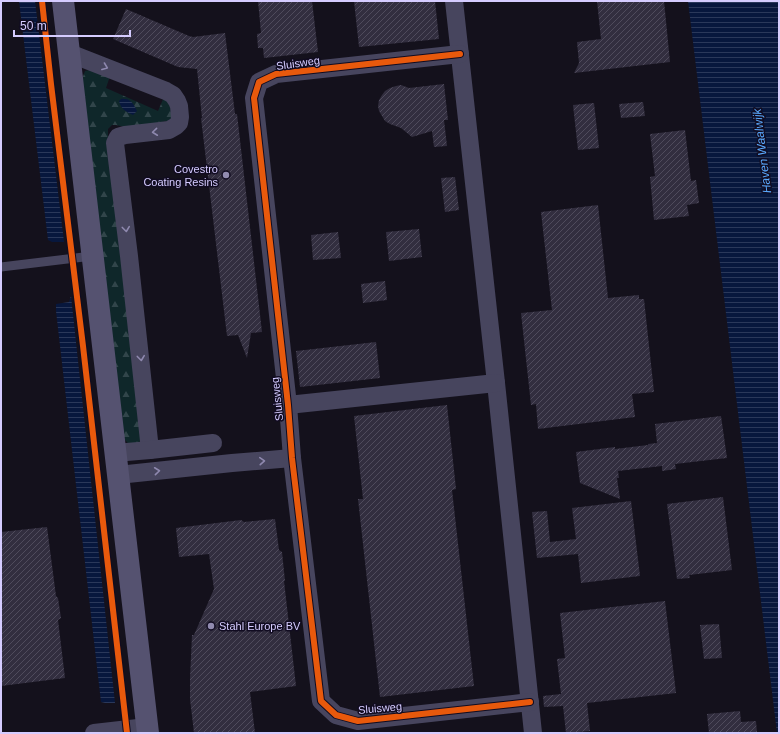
<svg xmlns="http://www.w3.org/2000/svg" width="780" height="734" font-family="Arial,sans-serif">
<style>
.forest{fill:url(#forest-firs)}
.water{fill:url(#water-rules)}
.building{fill:url(#building-hatch)}
.lines{fill:none;stroke-linecap:round;stroke-linejoin:round}
.lane{stroke:#47455e;stroke-width:9}
.street{stroke:#47455e;stroke-width:18}
.secondary{stroke:#555270;stroke-width:22}
.cycleway-casing{stroke:#110c21;stroke-width:8}
.cycleway{stroke:#e8590c;stroke-width:6}
.oneway{stroke:#8e88ae}
.poi-dot{fill:#918bb0;stroke:#110c21;stroke-width:1.5}
.labels{text-anchor:middle;dominant-baseline:central;stroke-width:3;stroke-linejoin:round;paint-order:stroke}
.street-label{font-size:11px;fill:#d5ccff;stroke:#110c21}
.poi-label{font-size:11px;fill:#d5ccff;stroke:#110c21;text-anchor:end}
.water-label{font-size:12px;font-style:italic;fill:#5aa9ff;stroke:#110c21}
</style>
<defs>
<pattern id="forest-firs" width="22" height="20" patternUnits="userSpaceOnUse"><rect width="22" height="20" fill="#0f272a"/><path d="M5 1l3.5 6h-7zM16 11l3.5 6h-7z" fill="#31454a"/></pattern>
<pattern id="water-rules" width="6" height="5" patternUnits="userSpaceOnUse"><rect width="6" height="5" fill="#07173d"/><path d="M0 2.5h6" fill="none" stroke="#2a385a"/></pattern>
<pattern id="building-hatch" width="6" height="6" patternUnits="userSpaceOnUse"><rect width="6" height="6" fill="#322e3f"/><path d="M-1 1l2-2M0 6l6-6M5 7l2-2" fill="none" stroke="#4f4b5c"/></pattern>
</defs>
<rect width="100%" height="100%" fill="#14111c"/>
<path class="forest" d="M94,69L110,76L106,88L158,111L164,97L170,103L172,120L130,128L116,125H112L108,129V135L123,259L141,440L138,443H128L123,438L82,79L85,71Z"/>
<g class="water">
<path d="M19,1H35L64,242H52L48,240Z"/>
<path d="M688,1H779V733H777Z"/>
<path d="M121,99C130,98 133,103 137,111L133,115C126,112 121,109 119,101Z"/>
<path d="M71,296L115,703H105L101,702L56,311V304L69,302Z"/>
</g>
<g class="building">
<path d="M258,1H312L318,52L264,58L263,48H258L257,34L261,33Z"/>
<path d="M354,1H435L439,39L359,47Z"/>
<path d="M597,1H664L670,62L574,73L579,63L577,42L601,39Z"/>
<path d="M126,9L189,36L193,37L225,33L235,114H237L262,332L251,333L247,358L238,335L227,336L201,118H202L197,69L178,67L113,39Z"/>
<path d="M444,84L448,120H444L447,146L434,147L432,131L412,137L401,128L390,124L385,121L379,111L378,106L379,100L382,95L385,91L390,88L396,86L401,85L409,88Z"/>
<path d="M643,102L645,116L621,118L619,104Z"/>
<path d="M594,103L599,148L578,150L573,105Z"/>
<path d="M685,130L691,181L696,180L699,203L687,205L689,216L654,220L650,177L655,176L650,134Z"/>
<path d="M455,177L459,210L445,212L441,178Z"/>
<path d="M598,205L608,298L639,295V299H644L654,392L632,394L635,417L538,429L536,404L531,405L521,313L552,310L541,212Z"/>
<path d="M419,229L422,257L389,261L386,232Z"/>
<path d="M338,232L341,258L313,260L311,235Z"/>
<path d="M385,281L387,300L363,303L361,284Z"/>
<path d="M376,342L380,378L300,387L296,351Z"/>
<path d="M447,405L456,489L452,490L474,686L380,697L358,499H363L354,416Z"/>
<path d="M721,416L727,458L675,464L676,469L662,471V466L618,471L619,478H617L620,499L580,483L576,452L615,447V449L648,445V444L657,443L655,424Z"/>
<path d="M723,497L732,570L689,575L690,578L677,579L667,504Z"/>
<path d="M631,501L640,576L581,583L578,554L537,558L532,512L547,511L550,542L576,539L572,508Z"/>
<path d="M275,519L279,550L282,552L285,581H284L296,686L250,692L255,733H194L190,699V678L192,635H194L214,589L209,554L179,557L176,528L241,520L244,522Z"/>
<path d="M47,527L56,596L58,598L61,618L58,620L65,678L1,686V532Z"/>
<path d="M665,601L676,693L587,703L590,731L566,733L563,706L544,707L543,696L561,694L557,659L565,658L560,613Z"/>
<path d="M719,624L722,658L704,659L700,625Z"/>
<path d="M740,711L741,722L756,721L757,733H709L707,714Z"/>
</g>
<g class="lines">
<path class="lane" d="M1,267L92,256"/>
<g class="street">
<path d="M454,1L496,383L533,733"/>
<path d="M69,53L166,91L173,95L177,101L179,106L180,117L179,123L176,126L169,130L125,135L118,137L115,143L129,256L150,450"/>
<path d="M460,54L276,74L259,82L254,98L288,405L292,458L321,701L336,715L358,721L530,702"/>
<path d="M288,405L496,383"/>
<path d="M115,453L150,450L213,443"/>
<path d="M118,475L232,463L292,458"/>
<path d="M94,733L147,727"/>
</g>
<path class="secondary" d="M63,1L148,733"/>
<defs>
<g id="cycleway">
<path d="M42,1L51,84L83,346L127,733"/>
<path d="M460,54L276,74L259,82L254,98L288,405L292,458L321,701L336,715L358,721L530,702"/>
</g>
</defs>
<use href="#cycleway" class="cycleway-casing"/>
<use href="#cycleway" class="cycleway"/>
</g>
<defs><path id="oneway-chevron" d="M-2-3.5L2.5 0L-2 3.5" fill="none" stroke-width="1.6" stroke-linecap="round" stroke-linejoin="round"/></defs>
<g class="oneway">
<use href="#oneway-chevron" transform="translate(105 67) rotate(21)"/>
<use href="#oneway-chevron" transform="translate(155 132) rotate(174)"/>
<use href="#oneway-chevron" transform="translate(126 229) rotate(83)"/>
<use href="#oneway-chevron" transform="translate(141 358) rotate(83)"/>
<use href="#oneway-chevron" transform="translate(262 461) rotate(-4)"/>
<use href="#oneway-chevron" transform="translate(157 471) rotate(-6)"/>
</g>
<g class="poi-dot">
<circle cx="226" cy="175" r="4"/>
<circle cx="211" cy="626" r="4"/>
</g>
<g class="labels">
<g class="street-label">
<text transform="translate(298 63) rotate(-8)">Sluisweg</text>
<text transform="translate(277 399) rotate(-96)">Sluisweg</text>
<text transform="translate(380 708) rotate(-5)">Sluisweg</text>
</g>
<g class="poi-label">
<text x="218" y="169">Covestro<tspan x="218" dy="13">Coating Resins</tspan></text>
<text x="219" y="626" text-anchor="start">Stahl Europe BV</text>
</g>
<g class="water-label">
<text transform="translate(762 151) rotate(-97)">Haven Waalwijk</text>
</g>
</g>
<rect width="780" height="734" fill="none" stroke="#d5ccff" stroke-width="4"/>
<path d="M14 30v6h116v-6" fill="none" stroke="#d5ccff" stroke-width="2"/>
<text x="20" y="30" font-size="12" fill="#d5ccff" stroke="#110c21" stroke-width="3" paint-order="stroke">50 m</text>
</svg>
